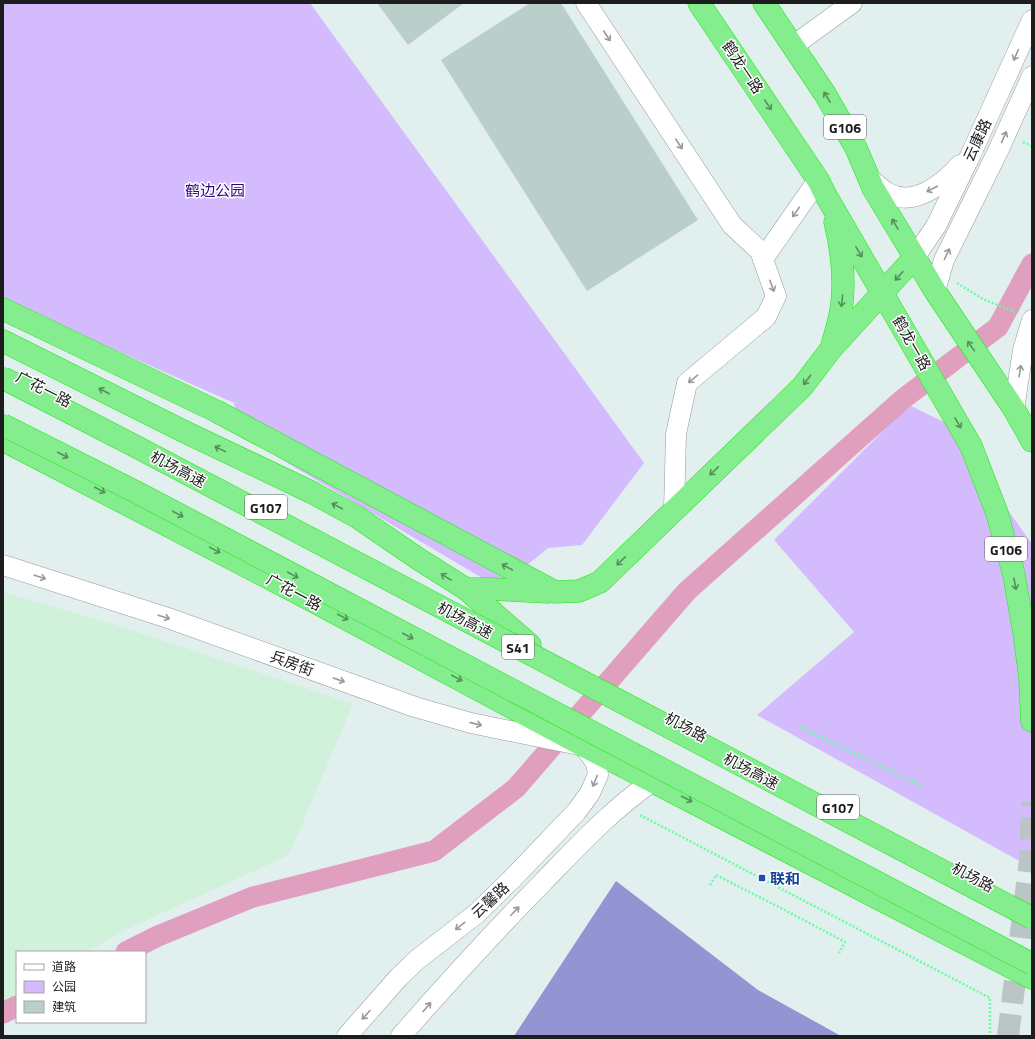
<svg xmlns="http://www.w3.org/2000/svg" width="1035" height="1039" font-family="'Titillium Web','Noto Sans SC',sans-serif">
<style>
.commercial{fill:#d0f2db}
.forest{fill:#9494d2}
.park{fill:#d3bbfd}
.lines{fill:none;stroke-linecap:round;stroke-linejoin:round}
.canal{stroke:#e19fbf;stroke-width:21}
.building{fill:#bbcfca}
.highway-tunnel{stroke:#bbc5c5;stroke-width:22;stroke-dasharray:22 11;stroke-linecap:butt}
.minor-casing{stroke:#9a9a9a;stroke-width:21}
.highway-casing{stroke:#23e616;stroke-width:23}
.path{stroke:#64ffa0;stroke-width:2.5;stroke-dasharray:2 2;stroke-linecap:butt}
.minor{stroke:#fff;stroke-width:20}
.highway{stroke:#84ed8e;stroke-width:22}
.highway-bridge-casing{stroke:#23e616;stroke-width:23;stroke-linecap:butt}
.highway-bridge{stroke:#84ed8e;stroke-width:22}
.oneway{stroke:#999}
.oneway2{stroke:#568f5b}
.transit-dot{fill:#1a4fb4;stroke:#fff;stroke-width:1.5}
.labels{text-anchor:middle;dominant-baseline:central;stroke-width:3;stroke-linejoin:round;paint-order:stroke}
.shield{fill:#fff;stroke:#616161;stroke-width:1}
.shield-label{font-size:14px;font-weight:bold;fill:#1d1d1d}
.street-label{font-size:15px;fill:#1d1d1d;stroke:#fff}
.park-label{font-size:15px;fill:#320384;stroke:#fff}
.transit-label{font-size:15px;font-weight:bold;fill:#164399;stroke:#fff;text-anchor:start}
</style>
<rect width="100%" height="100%" fill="#e2efef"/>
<path class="commercial" d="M3,592L113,624L353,704L289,855L123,931L87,952H17V994L3,1002Z"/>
<path class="forest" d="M616,881L758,990L841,1036H514Z"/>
<g class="park">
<path d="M3,3H310L644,463L582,545L548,548L499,588L239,434L234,403L3,300Z"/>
<path d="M909,405L946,423L1032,544V868L757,715L854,632L774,540Z"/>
</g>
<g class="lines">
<g class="canal">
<path d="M126,952L158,936L253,897L434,851L516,788L687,591L903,399L998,327L1032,264"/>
<path d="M3,1013L17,1006"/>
</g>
</g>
<g class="building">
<path d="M377,3H464L408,45Z"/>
<path d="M530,3H561L698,220L587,291L441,60Z"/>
</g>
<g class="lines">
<path class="highway-tunnel" d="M1008,1036L1030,860L1032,802"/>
<defs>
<g id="minor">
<path d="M586,3L732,225L760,251L776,296L766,317L687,383L676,434L674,510"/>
<path d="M793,46L852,3"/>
<path d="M868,177C874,182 881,189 888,193C914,208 944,183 960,165"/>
<path d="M915,257L936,226L971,154L1032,20"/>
<path d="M763,259L818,180"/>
<path d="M935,291L944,260L998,151L1032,76"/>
<path d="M1014,409L1023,350L1032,320"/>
<path d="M3,565L168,618L415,707L471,723L584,746L596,763L598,775L590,793L577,811L512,879L476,914L418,959L399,977L347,1036"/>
<path d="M401,1036C447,983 494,932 543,882C578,846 611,810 653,781"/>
</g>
<g id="highway">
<path d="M699,3L818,180L825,194L971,446L997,513L1014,575L1024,632L1030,678L1032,721"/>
<path d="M764,3L825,94L856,148L873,188L935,291L1014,409L1032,441"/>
<path d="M3,309L216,411L555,592L579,591L600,582L802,387L831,349L915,257"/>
<path d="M3,341L183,431L313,493L357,517L420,560L466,589L530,645"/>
<path d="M832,345C835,335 838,325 840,315C846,285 842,251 835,222"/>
<path d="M3,440L313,601L584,746L1032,978"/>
<path d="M466,589H491L548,592"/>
</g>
</defs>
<use href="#minor" class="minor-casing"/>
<use href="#highway" class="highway-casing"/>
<g class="path">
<path d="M1023,142L1032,146"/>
<path d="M957,283L983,299L1015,312"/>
<path d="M800,727L922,786"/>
<path d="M640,815L990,998V1036"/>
<path d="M710,885L716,875L777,906L845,942L839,953"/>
</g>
<use href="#minor" class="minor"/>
<use href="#highway" class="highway"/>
<defs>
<g id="highway-bridge">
<path d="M3,378L131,444L1032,918"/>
<path d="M3,425L140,494L1032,964"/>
</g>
</defs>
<use href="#highway-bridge" class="highway-bridge-casing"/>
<use href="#highway-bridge" class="highway-bridge"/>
</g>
<defs><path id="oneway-shaft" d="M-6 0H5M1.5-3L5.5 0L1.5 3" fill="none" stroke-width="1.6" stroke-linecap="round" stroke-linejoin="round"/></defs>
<g class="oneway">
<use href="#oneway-shaft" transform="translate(607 36) rotate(57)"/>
<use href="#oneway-shaft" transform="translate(1016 55) rotate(114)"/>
<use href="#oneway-shaft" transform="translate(1004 137) rotate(-66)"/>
<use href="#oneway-shaft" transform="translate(679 144) rotate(57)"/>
<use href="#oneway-shaft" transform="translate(932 189) rotate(153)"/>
<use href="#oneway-shaft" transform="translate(796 212) rotate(125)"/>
<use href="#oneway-shaft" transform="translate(947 254) rotate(-64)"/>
<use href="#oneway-shaft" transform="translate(772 286) rotate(70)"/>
<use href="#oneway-shaft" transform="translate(1020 371) rotate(-81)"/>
<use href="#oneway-shaft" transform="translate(693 379) rotate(140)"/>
<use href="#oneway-shaft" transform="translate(40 577) rotate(18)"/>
<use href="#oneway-shaft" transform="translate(164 617) rotate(18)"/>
<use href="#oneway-shaft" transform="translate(339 680) rotate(19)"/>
<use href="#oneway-shaft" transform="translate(476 724) rotate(13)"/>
<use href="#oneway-shaft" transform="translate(595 781) rotate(112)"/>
<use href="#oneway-shaft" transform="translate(515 911) rotate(-46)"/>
<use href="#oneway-shaft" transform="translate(460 926) rotate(142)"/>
<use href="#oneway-shaft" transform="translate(427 1007) rotate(-49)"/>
<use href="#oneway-shaft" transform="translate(366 1015) rotate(132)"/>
</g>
<g class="oneway2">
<use href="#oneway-shaft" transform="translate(827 97) rotate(-122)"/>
<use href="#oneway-shaft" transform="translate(768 105) rotate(56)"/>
<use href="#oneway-shaft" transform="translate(895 224) rotate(-121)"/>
<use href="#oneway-shaft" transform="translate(859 252) rotate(60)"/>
<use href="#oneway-shaft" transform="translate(899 276) rotate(132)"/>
<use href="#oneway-shaft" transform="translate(842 301) rotate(96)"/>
<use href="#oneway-shaft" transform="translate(971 346) rotate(-125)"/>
<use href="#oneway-shaft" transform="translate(807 380) rotate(127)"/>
<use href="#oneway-shaft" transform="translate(104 391) rotate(-153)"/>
<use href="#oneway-shaft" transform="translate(958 423) rotate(60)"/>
<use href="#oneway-shaft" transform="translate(220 449) rotate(-154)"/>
<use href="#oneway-shaft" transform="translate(63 455) rotate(27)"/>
<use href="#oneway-shaft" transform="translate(714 471) rotate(136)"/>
<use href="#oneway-shaft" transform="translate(100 490) rotate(28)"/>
<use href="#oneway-shaft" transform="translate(337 506) rotate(-152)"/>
<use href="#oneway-shaft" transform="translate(178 514) rotate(28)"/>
<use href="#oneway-shaft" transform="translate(215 550) rotate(28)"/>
<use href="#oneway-shaft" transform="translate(621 561) rotate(136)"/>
<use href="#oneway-shaft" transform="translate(507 567) rotate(-152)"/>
<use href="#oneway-shaft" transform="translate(293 575) rotate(28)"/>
<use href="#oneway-shaft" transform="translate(446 577) rotate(-148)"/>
<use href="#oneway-shaft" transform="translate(1015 584) rotate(79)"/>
<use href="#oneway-shaft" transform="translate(343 617) rotate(28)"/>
<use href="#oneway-shaft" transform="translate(408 636) rotate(28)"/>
<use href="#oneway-shaft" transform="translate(457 678) rotate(28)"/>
<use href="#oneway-shaft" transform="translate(687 799) rotate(27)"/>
</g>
<rect class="transit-dot" x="758" y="874" width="8" height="8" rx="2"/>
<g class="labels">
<g class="shield">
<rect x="824" y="115" width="42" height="24" rx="3"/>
<rect x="245" y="495" width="42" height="24" rx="3"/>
<rect x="985" y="537" width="42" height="24" rx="3"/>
<rect x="502" y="635" width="32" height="24" rx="3"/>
<rect x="817" y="795" width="42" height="24" rx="3"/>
</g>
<g class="shield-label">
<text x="845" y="127">G106</text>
<text x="266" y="507">G107</text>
<text x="1006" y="549">G106</text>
<text x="518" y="647">S41</text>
<text x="838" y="807">G107</text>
</g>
<g class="street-label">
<text transform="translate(743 67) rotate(56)">鹤龙一路</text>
<text transform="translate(977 140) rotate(-65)">云康路</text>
<text transform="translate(912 343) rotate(60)">鹤龙一路</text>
<text transform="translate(44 389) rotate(27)">广花一路</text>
<text transform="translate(178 469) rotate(28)">机场高速</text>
<text transform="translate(294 592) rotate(28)">广花一路</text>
<text transform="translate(465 620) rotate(28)">机场高速</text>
<text transform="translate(292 663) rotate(20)">兵房街</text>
<text transform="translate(686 727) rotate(28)">机场路</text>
<text transform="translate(751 771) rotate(28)">机场高速</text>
<text transform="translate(973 877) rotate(28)">机场路</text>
<text transform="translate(490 900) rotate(-43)">云馨路</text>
</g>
<g class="park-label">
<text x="215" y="190">鹤边公园</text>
</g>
<g class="transit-label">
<text x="770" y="878">联和</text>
</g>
</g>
<rect width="1035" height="1039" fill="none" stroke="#1d1d1d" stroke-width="8"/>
<rect x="16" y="951" width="130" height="72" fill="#ffffff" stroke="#a5a5a5"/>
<rect x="24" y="964" width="20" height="6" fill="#ffffff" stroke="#a5a5a5"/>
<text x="52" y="971" font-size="12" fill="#1d1d1d">道路</text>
<rect x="24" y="981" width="20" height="12" fill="#d3bbfd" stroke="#a5a5a5"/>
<text x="52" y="991" font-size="12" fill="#1d1d1d">公园</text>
<rect x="24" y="1001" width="20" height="12" fill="#bbcfca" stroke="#a5a5a5"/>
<text x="52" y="1011" font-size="12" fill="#1d1d1d">建筑</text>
</svg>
